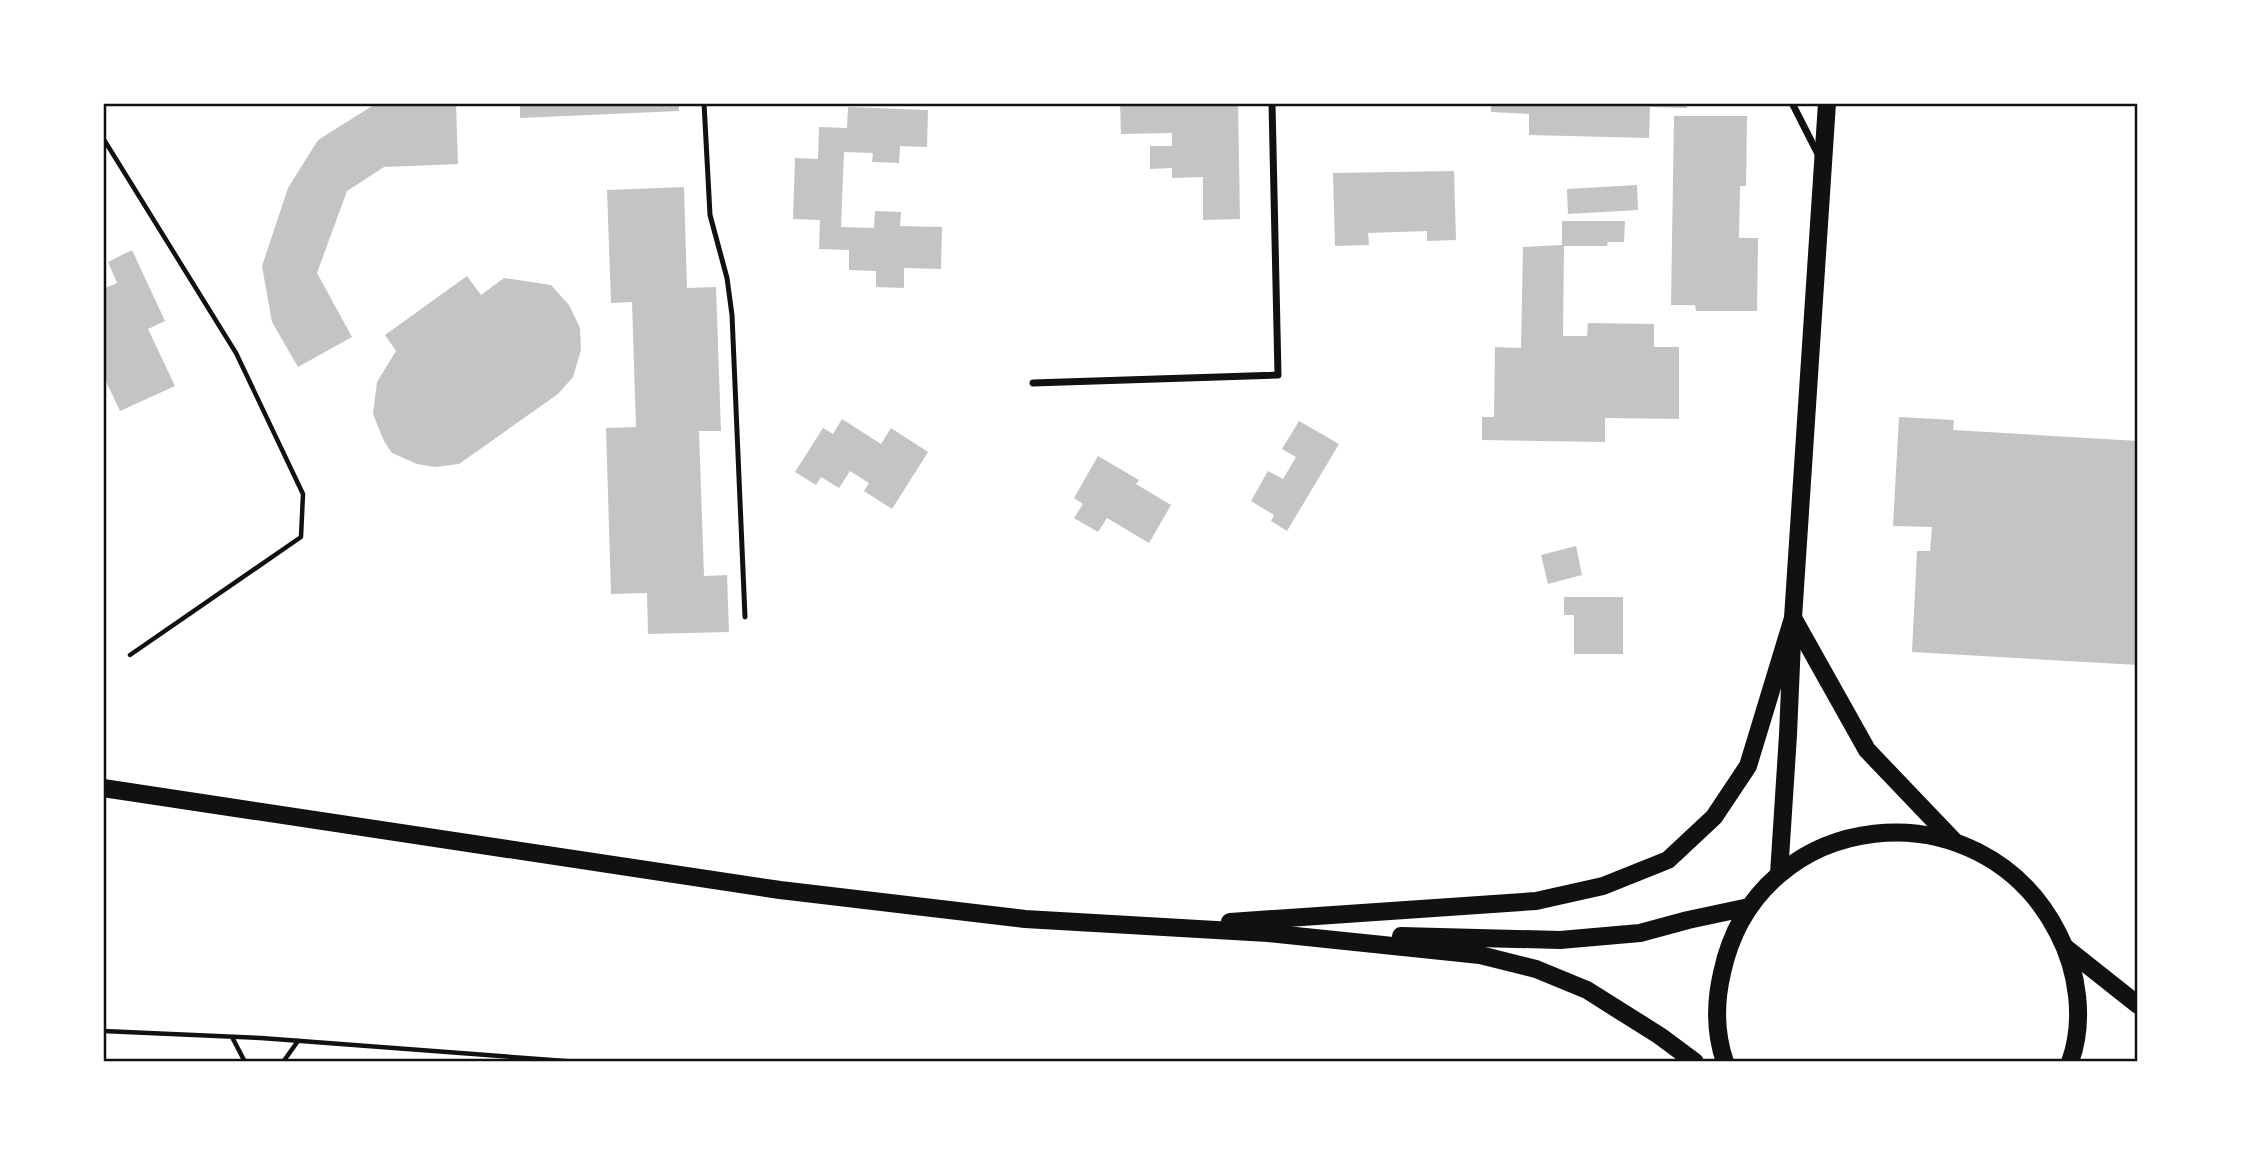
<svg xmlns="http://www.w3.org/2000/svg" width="2241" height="1165" font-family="Rubik,sans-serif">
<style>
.building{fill:#c4c4c4}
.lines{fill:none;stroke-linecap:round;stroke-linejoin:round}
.path{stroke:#111;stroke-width:4.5}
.service{stroke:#111;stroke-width:5}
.minor{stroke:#111;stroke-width:7}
.primary{stroke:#111;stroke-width:18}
.neatline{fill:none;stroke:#111;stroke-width:2.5}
</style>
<rect width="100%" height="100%" fill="#fff"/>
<g class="building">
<path d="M377,103H456L458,164L384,167L347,191L317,273L352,337L298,367L272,322L262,266L288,188L318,140Z"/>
<path d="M520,103H679V111L520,118Z"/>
<path d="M1120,103H1238L1240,219L1203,220V177L1172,178V168L1150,169V146H1172V133L1121,134Z"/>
<path d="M1491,103H1687V108L1650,107L1649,138L1529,135V114L1491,112Z"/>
<path d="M848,107L928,110L927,147L900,146L899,163L872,162L873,153L844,152L841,227L874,228L875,211L901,212L900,226L942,227L941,269L904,268V288L876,287V271L849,270V250L819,249L820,220L793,219L795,158L818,159L819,127L847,128Z"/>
<path d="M1674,116H1747L1746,186H1740L1739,238H1758L1757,311H1696L1695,305H1671Z"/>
<path d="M1454,171L1456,240L1427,241V231L1368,233L1369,245L1335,246L1333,173Z"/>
<path d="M1637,185L1638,210L1568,214L1567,189Z"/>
<path d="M684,187L687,288L716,287L721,431H699L704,576L727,575L729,632L648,634L647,593L611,594L606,428L636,427L632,302L611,303L607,190Z"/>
<path d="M1562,221H1625L1624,242H1608L1607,246H1564L1563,336H1587L1588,323L1654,324V347H1679V419L1605,418V442L1482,440V417H1494L1495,347L1521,348L1523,247L1562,245Z"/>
<path d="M132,250L165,321L148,329L175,386L120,411L103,375V289L117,283L108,262Z"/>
<path d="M467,276L481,295L504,278L551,285L569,305L580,328L581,350L573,377L558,394L459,464L435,467L417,464L392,453L384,441L373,414L377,382L396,351L385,335Z"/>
<path d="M1899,417L1954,420L1953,430L2138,441V665L1912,652L1917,551H1930L1932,527L1893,526Z"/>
<path d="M842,419L881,444L891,428L928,452L892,509L864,491L869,483L850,471L839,488L821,477L816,485L795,472L823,428L833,434Z"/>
<path d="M1299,421L1339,444L1287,531L1271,521L1274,515L1251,501L1268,471L1283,479L1296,457L1282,449Z"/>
<path d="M1098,456L1139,480L1136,484L1171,505L1149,543L1107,518L1098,532L1074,518L1083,504L1074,498Z"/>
<path d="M1576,546L1582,575L1548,584L1541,555Z"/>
<path d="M1564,597H1623V654H1574V615H1564Z"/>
</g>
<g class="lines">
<g class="path">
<path d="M103,138L236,353L303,494L301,537L130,655"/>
<path d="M103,1031L261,1038L579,1062"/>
<path d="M232,1037L245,1062"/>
<path d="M283,1062L298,1041"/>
</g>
<path class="service" d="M704,103L710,215L727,278L732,315L745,617"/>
<g class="minor">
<path d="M1792,103L1819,156"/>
<path d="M1033,383L1278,375L1272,103"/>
</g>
<g class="primary">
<path d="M1793,618L1867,750L1953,840"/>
<path d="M103,788L780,890L1025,919L1268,933L1480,955L1536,969L1587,990L1660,1036L1695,1062"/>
<path d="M1779,874L1788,735L1793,618L1827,103"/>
<path d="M1230,922L1536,901L1603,886L1668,860L1714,817L1748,766L1793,618"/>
<path d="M1401,936L1560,940L1640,933L1688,920L1749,907"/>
<path d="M2066,948L2138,1005"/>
<path d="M1725,1062C1715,1033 1715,1003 1722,973C1757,806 1981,782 2058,933C2078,971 2085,1021 2070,1062"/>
</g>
</g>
<rect width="2241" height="1165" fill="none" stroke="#ffffff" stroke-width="210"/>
<rect x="105" y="105" width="2031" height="955" class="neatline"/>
</svg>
